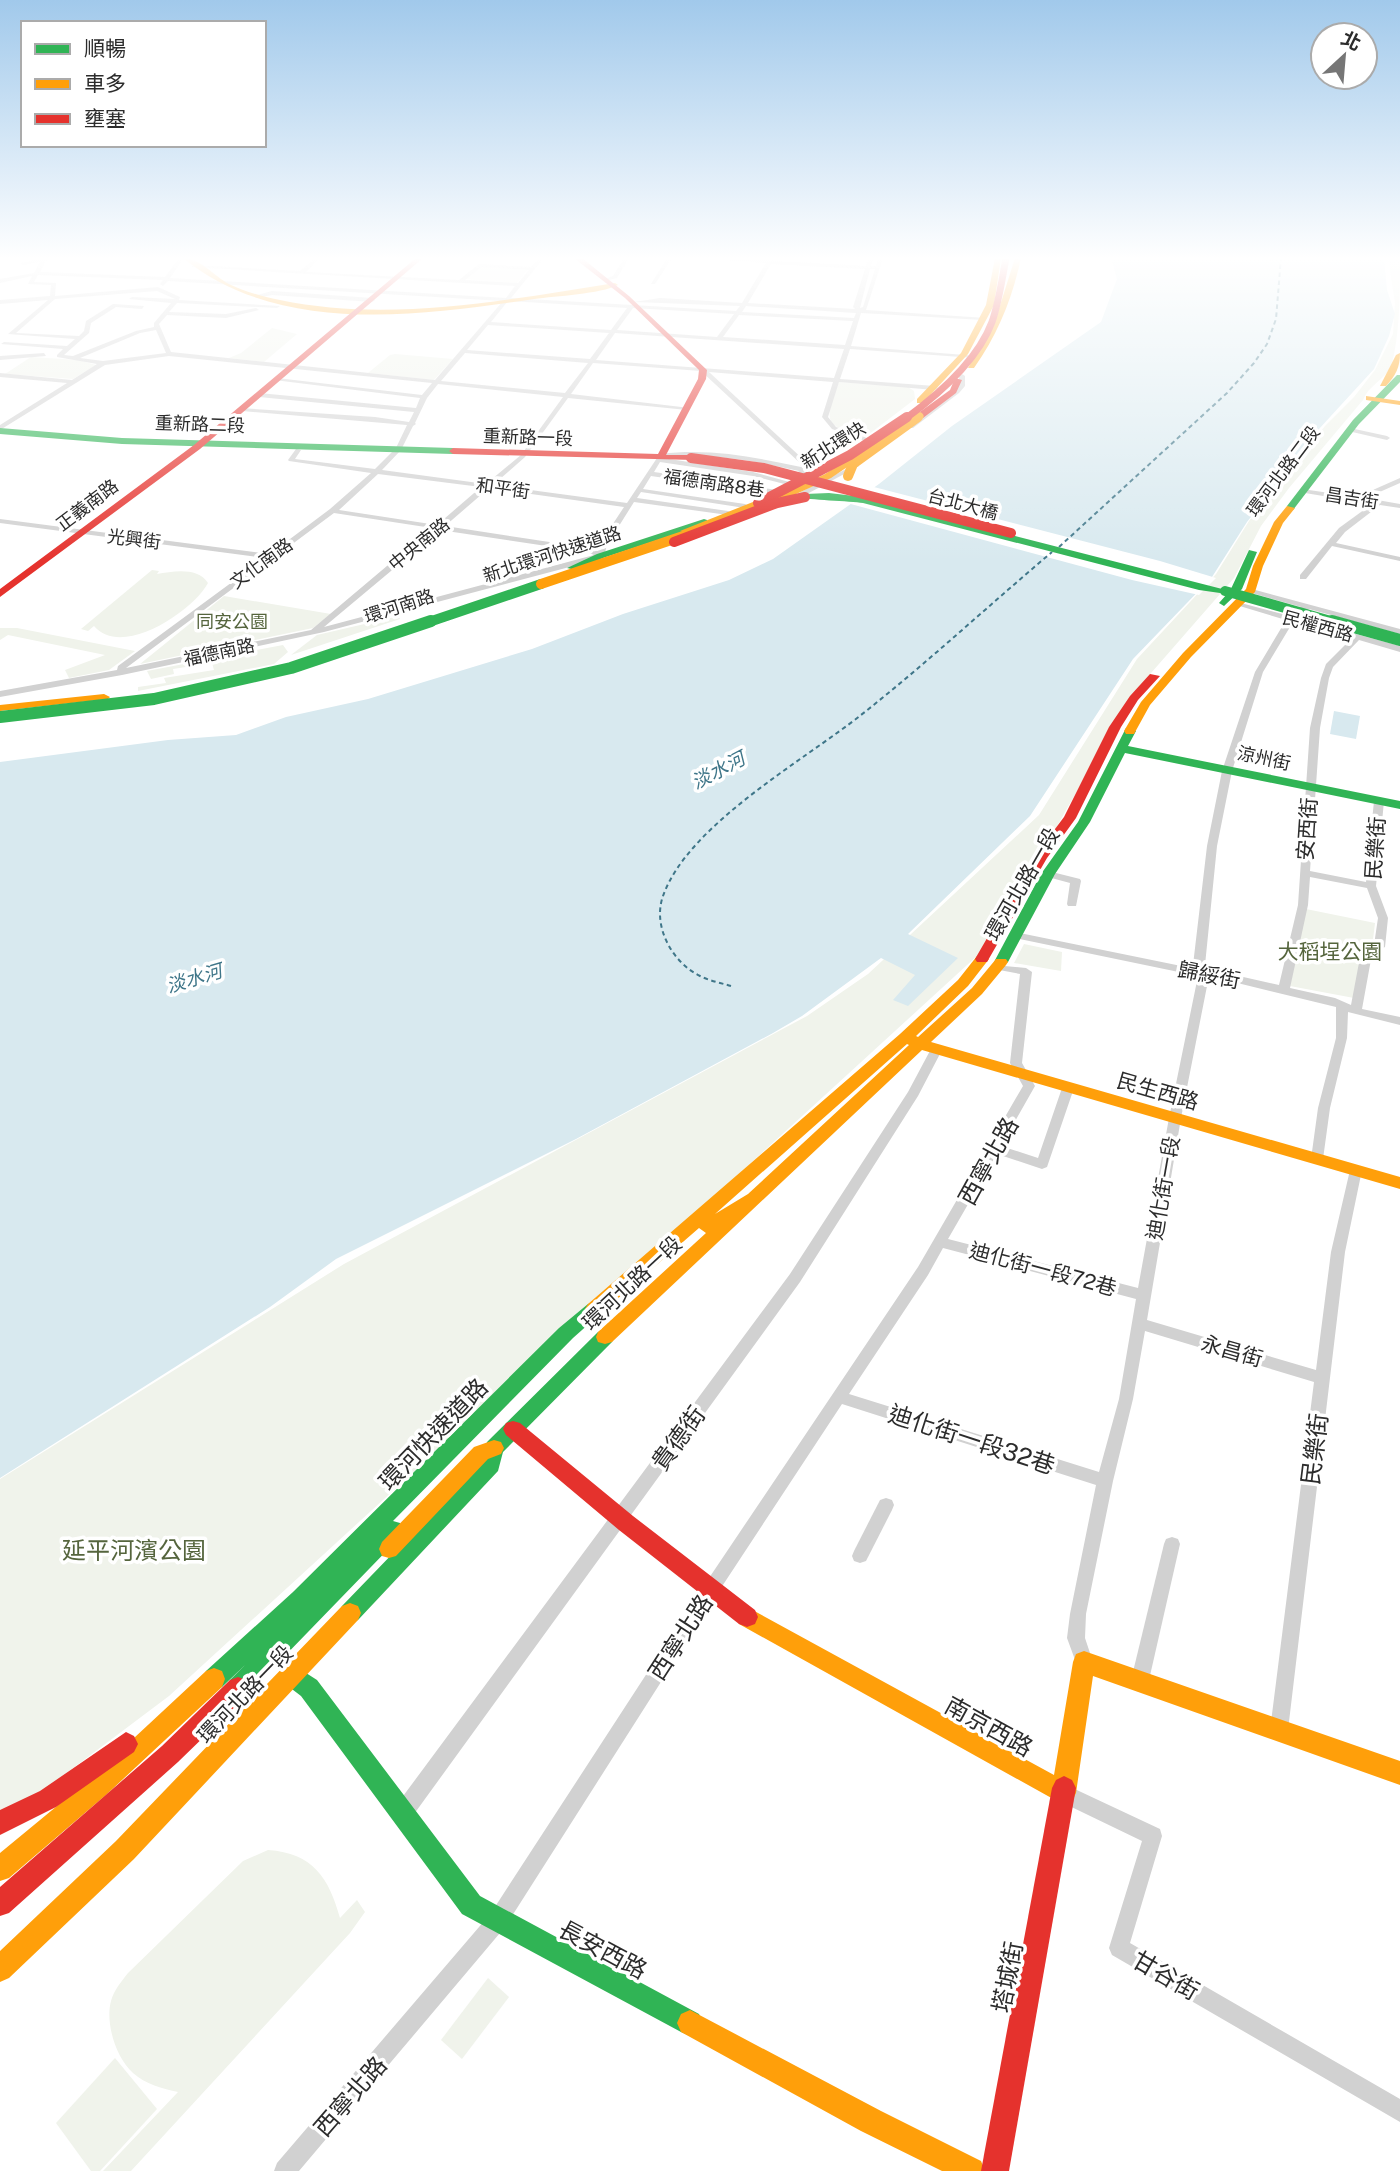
<svg xmlns="http://www.w3.org/2000/svg" width="1400" height="2171" font-family="'Public Sans','Noto Sans TC',sans-serif">
<style>
.green{fill:#f0f3eb}
.water{fill:#d8e9ef}
.pier{fill:#fff}
.lines{fill:none;stroke-linecap:round;stroke-linejoin:round}
.ferry{stroke:#3f7689;stroke-width:2;stroke-dasharray:4.5 3.5;stroke-linecap:butt}
.street{fill:#d1d1d1;fill-rule:evenodd}
.fast{fill:#30b455;fill-rule:evenodd}
.slow{fill:#ff9f0a;fill-rule:evenodd}
.jam{fill:#e5322d;fill-rule:evenodd}
.fast-bridge-far1{stroke:#30b455;stroke-width:10}
.fast-bridge{stroke:#30b455;stroke-width:12}
.slow-bridge-far1{stroke:#ff9f0a;stroke-width:7}
.slow-bridge{stroke:#ff9f0a;stroke-width:10}
.jam-bridge-far1{stroke:#e5322d;stroke-width:7}
.jam-bridge{stroke:#e5322d;stroke-width:10}
.labels{text-anchor:middle;dominant-baseline:central;stroke-width:7;stroke-linejoin:round;paint-order:stroke}
.far-street-label{font-size:18px;fill:#2c2c2c;stroke:#fff}
.far-park-label{font-size:18px;fill:#55653d;stroke:#fff}
.far-water-label{font-size:19px;font-style:italic;fill:#3f7689;stroke:#fff}
.street-label{font-size:21px;fill:#2c2c2c;stroke:#fff}
.park-label{font-size:21px;fill:#55653d;stroke:#fff}
.near-street-label{font-size:24px;fill:#2c2c2c;stroke:#fff}
.near-park-label{font-size:24px;fill:#55653d;stroke:#fff}
</style>
<rect width="100%" height="100%" fill="#fff"/>
<g class="green">
<path d="M1388,258H1400C1400,292 1400,336 1391,367C1384,380 1369,385 1363,400L1289,488L1261,526L1234,578L1131,696L990,944L169,1696L0,1823V1479L344,1264L807,1016L868,974L1039,815L1137,659L1216,574L1249,521L1325,426L1354,397L1375,370L1393,334L1395,303Z"/>
<path d="M482,266L528,269L517,283L465,279Z"/>
<path d="M272,328L297,334L264,362L229,358L241,353Z"/>
<path d="M395,354L453,359L434,380L368,373L390,355Z"/>
<path d="M31,357L78,360L96,365L73,379L5,374Z"/>
<path d="M839,382L908,387L914,391L915,399L864,438C822,424 825,421 839,382Z"/>
<path d="M152,570L159,571L157,574C174,571 198,567 208,583C193,611 122,659 94,626L88,631L81,629Z"/>
<path d="M224,596L331,614L313,628L140,664Z"/>
<path d="M399,616L400,619L291,655L317,635Z"/>
<path d="M0,628H17L135,651L109,670L69,678L65,670L105,655L8,635L0,640Z"/>
<path d="M283,645L288,652L274,664L138,691V687L166,683L164,678L214,670L212,663L173,669L174,674L151,679L147,671Z"/>
<path d="M1306,909L1375,923L1372,948L1363,951L1354,998L1290,986Z"/>
<path d="M1024,944L1062,952L1061,971L1014,963Z"/>
<path d="M268,1850C313,1853 329,1878 340,1918L357,1900L365,1912L350,1933L131,2171H103L178,2092C163,2089 145,2084 133,2073C116,2058 105,2023 111,2001C114,1990 121,1982 128,1973L243,1861Z"/>
<path d="M488,1978L509,1997L462,2059L441,2040Z"/>
<path d="M115,2058L157,2109L100,2171H91L56,2123Z"/>
</g>
<g class="water">
<path d="M1114,258H1384L1387,290L1395,314L1389,336L1374,369L1319,429L1247,522L1212,577L1133,659L1030,816L908,934L958,958L908,1006L893,1000L915,975L881,958L802,1016L773,1033L576,1139L336,1259L270,1307L0,1478V762L168,740L236,735L286,717L368,699L532,649L623,614L729,580L773,559L879,484L952,426L1101,322L1117,279L1112,261Z"/>
<path d="M1334,711L1360,716L1356,739L1330,734Z"/>
</g>
<path class="pier" d="M870,486L1160,561L1216,578L1199,595L1132,580L847,503Z"/>
<g class="lines">
<g class="ferry">
<path d="M1059,547L1227,393L1254,363L1267,344L1276,319L1281,258"/>
<path d="M731,986C721,983 710,981 700,976C673,963 652,927 663,896C688,825 803,761 861,715C927,663 988,606 1052,552"/>
</g>
<g class="street">
<path d="M43,258H60L46,261L40,272L165,277L179,258H184L170,278L506,298L515,286L191,267L194,265L300,271L315,258H320L306,272L459,280L479,264L531,267L539,258H544L511,298L736,311L740,306L634,302L660,298L742,303L766,263L691,258H728L866,266L868,258H873L871,266H876L878,258H883L866,310L986,318L983,320L861,313L851,346L978,356L975,358L850,349L840,379L935,386L938,388L935,390L839,382L828,417L836,427L870,439L871,440L868,442L832,429L822,417L833,382L709,372L805,461L808,469L824,474L821,476L806,473L800,475L797,473L799,471C754,461 709,452 663,458L753,472L804,486L800,488L753,476L660,462L654,472L777,490L781,492L777,494L651,476L643,489L745,504L749,506L745,508L641,492L637,498L728,511L732,513L728,515L634,502L607,545L601,568L594,566L596,560L324,632L122,675L0,697V691L117,670L118,666L265,558L0,523V519L270,554L330,509L371,473L289,461L288,460L296,449L301,450L295,459L375,469L396,448L407,425L242,411L239,409L240,408L375,417L409,422L414,412L259,397L256,395L259,393L416,408L420,398L274,380L277,378L422,395L432,383L169,356L105,365L0,430V425L67,383L0,377V373L72,380L97,364L57,357V355L63,349L1,344L4,342L67,346L75,339L8,334L48,300L0,304V300L50,296L51,285L28,284L32,276L0,283V279L34,273L40,262L23,265L20,263ZM771,264L865,269L853,307L855,309L748,303ZM482,267L529,270L518,283L465,280ZM870,269H875L863,307L860,308ZM38,275L163,280L160,284L163,286L168,281L503,301L435,380L171,352L159,324L167,315L226,318L259,310L256,308L226,314L169,312L177,303L277,308L280,306L179,300L180,297L158,287L55,296L56,283L34,282ZM157,291L175,299L132,297L129,299L171,303L154,323V327L136,331L73,356L64,355L89,333L91,323L116,307L142,309L144,306L113,304L86,321L84,331L79,336L16,333L55,299ZM508,301L627,308L611,330L491,322ZM746,306L856,313L854,318L742,312ZM633,308L734,314L717,337L617,330ZM739,315L853,321L845,345L723,337ZM488,325L609,333L590,359L467,350ZM156,330L166,353L103,361L80,358L140,333ZM615,333L844,349L834,378L596,360ZM465,353L588,363L565,393L441,381ZM593,363L701,371L800,463L801,467C754,457 709,448 661,454L659,455L627,503L493,485L525,457L568,398L687,410L690,408L571,394ZM438,384L563,397L521,455L486,484L382,470L401,450L413,426L416,424L415,423L427,398ZM378,474L481,487L437,525L339,510ZM489,488L624,507L599,545L598,551L589,548L445,526ZM334,513L432,528L311,630L126,668ZM440,530L587,552L594,555L324,627Z"/>
<path d="M624,258H629L617,278L605,281V279L613,276Z"/>
<path d="M667,258H672L655,284H651Z"/>
<path d="M272,291L372,298L375,300L372,302L272,295L257,298L254,296Z"/>
<path d="M44,353L46,356L0,360V356Z"/>
<path d="M962,374L965,376V386L959,393L913,428H909V426L955,391L959,386V376Z"/>
<path d="M1350,428L1387,436L1390,438L1387,440L1348,431V429Z"/>
<path d="M854,465L859,466L794,501L787,499Z"/>
<path d="M1400,478V483L1366,498L1400,504V508L1380,505L1345,532L1336,543L1400,557V561L1332,546L1306,579H1300V575L1339,528L1372,504L1305,493L1301,491L1302,489L1357,497Z"/>
<path d="M1248,588L1400,629V634L1309,609L1297,618L1400,646V652L1359,640L1333,667L1329,678L1320,728L1310,871L1366,882L1374,801L1376,799H1382L1384,801L1376,886L1388,918L1385,947L1372,954L1362,1009L1400,1017V1025L1348,1012L1347,1038L1330,1108L1323,1159L1322,1162H1312L1311,1159L1318,1108L1336,1038V1007L1209,976L1181,1118L1147,1320L1316,1370L1331,1252L1350,1170L1351,1167H1361L1362,1170L1345,1252L1288,1730L1285,1736L1279,1739L1273,1736L1270,1730L1314,1382L1145,1331L1133,1399L1113,1481L1086,1614L1085,1638L1093,1662L1090,1668L1084,1670L1078,1668L1067,1638L1070,1614L1096,1485L842,1404L717,1594L505,1927L299,2171H274L277,2163L491,1913L705,1584L918,1267L1023,1086L1010,1063L1020,974L994,969L992,967L994,965L1026,968L1032,972L1022,1063L1035,1086L1001,1146L1038,1158L1062,1088L1068,1084L1074,1088L1047,1167L1042,1169L997,1154L948,1239L1138,1288L1169,1118L1198,976L1015,938L1010,935L1015,932L1196,969L1193,965L1207,846L1222,771L1255,672L1286,620L1233,604L1237,602L1290,616L1301,607L1248,592ZM1293,622L1352,638L1326,664L1321,678L1310,728L1298,905L1279,985L1208,969L1205,965L1217,846L1232,771L1263,672ZM1310,877L1367,888L1378,918L1374,945L1361,952L1351,1005L1335,998L1290,988L1308,905ZM943,1248L1136,1299L1119,1399L1099,1472L849,1394L928,1275Z"/>
<path d="M1048,871L1080,879L1081,881L1076,906H1068L1067,904L1070,883L1044,876V872Z"/>
<path d="M936,1046L942,1050L918,1096L800,1282L409,1821L402,1823L395,1821L393,1814L395,1807L790,1274L908,1092L932,1047Z"/>
<path d="M886,1498L892,1500L894,1505L892,1510L866,1561L860,1563L854,1561L852,1556L854,1551L880,1500Z"/>
<path d="M1172,1537L1178,1539L1180,1544L1149,1680L1146,1686L1140,1688L1134,1686L1131,1680L1164,1544L1166,1539Z"/>
<path d="M1064,1784L1160,1829L1162,1836L1130,1943L1400,2099V2122L1112,1955L1109,1948L1142,1841L1057,1800L1055,1793L1057,1786Z"/>
</g>
<g class="fast">
<path d="M1397,375H1400V382L1359,424L1293,510H1287V506L1353,420Z"/>
<path d="M0,428L122,438L453,448L457,451L453,454L122,444L0,434Z"/>
<path d="M829,493L863,497L1230,591L1249,550L1257,552L1242,589L1224,606L1219,603L1227,594L1199,590L863,503C851,501 806,500 800,497L805,494Z"/>
<path d="M704,519L707,520V524L603,558L576,570L567,568L597,554Z"/>
<path d="M1130,727L1136,731L1128,746L1400,801V809L1125,753L1090,822L1055,874L1008,962L1001,966L996,965L994,962L1041,874L1078,822L1126,728Z"/>
<path d="M594,1302L600,1304L603,1309L600,1314L573,1338L393,1521L400,1523L403,1530L400,1537L246,1696L238,1699L230,1696L227,1688L230,1680L245,1665L222,1687L214,1690L206,1687L203,1679L206,1671L293,1592L559,1328L588,1304Z"/>
<path d="M605,1330L612,1332L614,1337L612,1342L503,1452L498,1471L358,1620L350,1623L342,1620L339,1613L342,1606L482,1461L487,1442L598,1332Z"/>
<path d="M292,1664L317,1680L480,1896L699,2014L703,2023L699,2032L690,2036L681,2032L462,1914L301,1696L284,1683L281,1675L284,1667Z"/>
</g>
<g class="slow">
<path d="M183,258C200,258 214,276 229,284C243,291 264,297 280,300C390,323 506,300 615,283L618,285C600,294 556,296 534,299C421,316 279,336 183,258Z"/>
<path d="M995,258H1001L994,305L968,354L923,403H917V399L961,353L986,305Z"/>
<path d="M1015,258H1021C1012,299 998,334 974,368H968L997,315Z"/>
<path d="M1400,353C1400,367 1396,375 1386,386H1380L1396,355Z"/>
<path d="M1366,396L1400,401V405L1366,400Z"/>
<path d="M865,448L869,451L868,453L831,478L770,506L762,504L825,474Z"/>
<path d="M758,500L761,501V505L688,533L680,531Z"/>
<path d="M1287,506L1295,508L1283,523L1263,566L1255,592L1191,657L1150,705L1134,734H1126L1124,731L1141,702L1183,653L1246,589L1253,566L1274,522Z"/>
<path d="M104,694L110,697L108,699L0,711V705Z"/>
<path d="M982,955L989,959L968,986L916,1036L918,1037L972,988L996,959H1006L1008,962L1006,965L982,994L931,1042L1400,1177V1189L922,1050L612,1342L605,1344L598,1342L596,1337L598,1332L706,1233L699,1228L600,1314L594,1316L588,1314L585,1309L588,1304L900,1034L958,980L977,956ZM907,1044L909,1045L748,1194L715,1214Z"/>
<path d="M494,1440L501,1442L504,1448L501,1454L488,1459L396,1556L389,1558L382,1556L379,1549L382,1542L474,1447Z"/>
<path d="M350,1603L358,1606L361,1613L358,1620L134,1859L9,1978L0,1982V1951L116,1841L342,1606Z"/>
<path d="M747,1607L1054,1775L1073,1662L1076,1654L1084,1651L1400,1761V1785L1093,1676L1076,1793L1072,1801L1064,1805L739,1624L736,1617L739,1610Z"/>
<path d="M214,1668L222,1671L225,1679L222,1687L107,1794L9,1878L0,1881V1853L91,1778L206,1671Z"/>
<path d="M690,2010L881,2111L981,2161L985,2171H942L861,2131L681,2032L677,2023L681,2014Z"/>
</g>
<g class="jam">
<path d="M416,258H423L200,449L0,597V589L194,445Z"/>
<path d="M574,258H582L629,296L707,370L706,379L666,455H691L695,458L694,460L453,454L449,451L453,448L658,454L698,379L699,370L625,298Z"/>
<path d="M955,378L962,380L956,393L923,418H917V414L950,390Z"/>
<path d="M1150,674L1160,676L1138,700L1121,727L1076,818L1047,858L987,962H977L975,959L1034,857L1064,817L1109,727L1130,696Z"/>
<path d="M513,1421L520,1423L633,1516L755,1610L758,1617L755,1624L747,1627L739,1624L619,1530L506,1435L503,1429L506,1423Z"/>
<path d="M238,1677L246,1680L249,1688L246,1696L178,1762L9,1913L0,1916V1887L162,1746L230,1680Z"/>
<path d="M126,1732L134,1736L138,1744L134,1752L56,1807L0,1835V1810L40,1791Z"/>
<path d="M1064,1776L1072,1780L1076,1788L1009,2171H981L1052,1788L1056,1780Z"/>
</g>
<g class="fast-bridge-far1">
<path d="M1225,591L1338,623"/>
<path d="M426,623L541,584"/>
</g>
<g class="fast-bridge">
<path d="M1332,621L1400,640"/>
<path d="M0,717L154,699L291,668L431,621"/>
</g>
<path class="slow-bridge-far1" d="M916,419L920,416"/>
<g class="slow-bridge">
<path d="M848,476L853,464L918,417"/>
<path d="M541,584L692,533"/>
</g>
<path class="jam-bridge-far1" d="M905,419C938,395 977,362 992,322C999,302 1002,279 1006,258"/>
<g class="jam-bridge">
<path d="M691,458L764,468L1011,533"/>
<path d="M758,503L850,455L907,417"/>
<path d="M674,542L777,503L805,497"/>
</g>
</g>
<linearGradient id="sky" x2="0" y2="1"><stop stop-color="#a1c9eb"/><stop offset="0.46" stop-color="#fff"/><stop offset="1" stop-color="#fff" stop-opacity="0"/></linearGradient>
<rect width="1400" height="562" fill="url(#sky)"/>
<g class="labels">
<g class="far-street-label">
<text transform="translate(200 424) rotate(2)">重新路二段</text>
<text transform="translate(528 437) rotate(2)">重新路一段</text>
<text transform="translate(833 445) rotate(-32)">新北環快</text>
<text transform="translate(1283 471) rotate(-53)">環河北路二段</text>
<text transform="translate(714 483) rotate(8)">福德南路8巷</text>
<text transform="translate(503 488) rotate(8)">和平街</text>
<text transform="translate(1352 498) rotate(9)">昌吉街</text>
<text transform="translate(963 504) rotate(15)">台北大橋</text>
<text transform="translate(87 505) rotate(-37)">正義南路</text>
<text transform="translate(134 539) rotate(7)">光興街</text>
<text transform="translate(419 544) rotate(-39)">中央南路</text>
<text transform="translate(552 554) rotate(-18)">新北環河快速道路</text>
<text transform="translate(261 563) rotate(-36)">文化南路</text>
<text transform="translate(399 606) rotate(-18)">環河南路</text>
<text transform="translate(1318 626) rotate(15)">民權西路</text>
<text transform="translate(219 652) rotate(-12)">福德南路</text>
<text transform="translate(1264 758) rotate(12)">涼州街</text>
</g>
<g class="far-park-label">
<text x="232" y="621">同安公園</text>
</g>
<g class="far-water-label">
<text transform="translate(718 770) rotate(-28)">淡水河</text>
<text transform="translate(194 978) rotate(-17)">淡水河</text>
</g>
<g class="street-label">
<text transform="translate(1307 829) rotate(-86)">安西街</text>
<text transform="translate(1375 848) rotate(-86)">民樂街</text>
<text transform="translate(1022 884) rotate(-60)">環河北路一段</text>
<text transform="translate(1209 975) rotate(11)">歸綏街</text>
<text transform="translate(1158 1091) rotate(16)">民生西路</text>
<text transform="translate(1163 1188) rotate(-80)">迪化街一段</text>
<text transform="translate(1043 1269) rotate(15)">迪化街一段72巷</text>
<text transform="translate(632 1283) rotate(-43)">環河北路一段</text>
<text transform="translate(1232 1351) rotate(16)">永昌街</text>
<text transform="translate(245 1694) rotate(-46)">環河北路一段</text>
</g>
<g class="park-label">
<text x="1330" y="951">大稻埕公園</text>
</g>
<g class="near-street-label">
<text transform="translate(988 1161) rotate(-61)">西寧北路</text>
<text transform="translate(433 1434) rotate(-46)">環河快速道路</text>
<text transform="translate(678 1438) rotate(-54)">貴德街</text>
<text transform="translate(972 1439) rotate(18)">迪化街一段32巷</text>
<text transform="translate(1314 1449) rotate(-83)">民樂街</text>
<text transform="translate(680 1637) rotate(-57)">西寧北路</text>
<text transform="translate(989 1726) rotate(29)">南京西路</text>
<text transform="translate(603 1949) rotate(28)">長安西路</text>
<text transform="translate(1166 1975) rotate(30)">甘谷街</text>
<text transform="translate(1007 1977) rotate(-79)">塔城街</text>
<text transform="translate(350 2096) rotate(-49)">西寧北路</text>
</g>
<g class="near-park-label">
<text x="134" y="1550">延平河濱公園</text>
</g>
</g>
<rect x="21" y="21" width="245" height="126" fill="#ffffff" stroke="#ababab" stroke-width="2"/>
<rect x="35" y="44" width="35" height="10" fill="#30b455" stroke="#ababab" stroke-width="2"/>
<text x="84" y="56" font-size="21" fill="#2c2c2c">順暢</text>
<rect x="35" y="79" width="35" height="10" fill="#ff9f0a" stroke="#ababab" stroke-width="2"/>
<text x="84" y="91" font-size="21" fill="#2c2c2c">車多</text>
<rect x="35" y="114" width="35" height="10" fill="#e5322d" stroke="#ababab" stroke-width="2"/>
<text x="84" y="126" font-size="21" fill="#2c2c2c">壅塞</text>
<g transform="translate(1344 56) rotate(26)"><circle r="33" fill="#ffffff" stroke="#ababab" stroke-width="2"/>
<path d="M0-5L12 26L0 18L-12 26Z" fill="#767676"/>
<text y="-10" font-size="19" font-weight="bold" text-anchor="middle" fill="#2c2c2c">北</text>
</g>
</svg>
